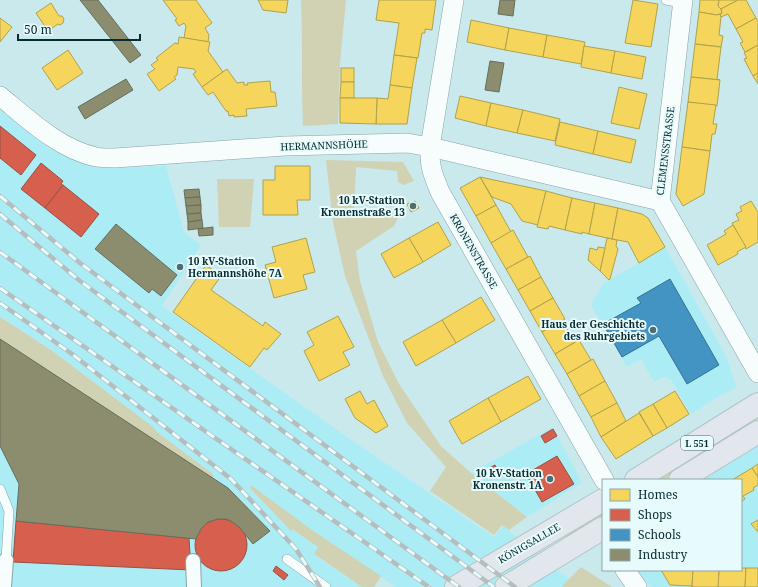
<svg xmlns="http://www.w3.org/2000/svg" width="758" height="587" font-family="'Noto Serif',serif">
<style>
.built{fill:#acedf5}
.green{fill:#d1d1b3}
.homes{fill:#f6d55c;stroke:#aea24e}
.shops{fill:#d6604d;stroke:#985044}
.schools{fill:#4393c3;stroke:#317497}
.industry{fill:#8c8c6e;stroke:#646f5b}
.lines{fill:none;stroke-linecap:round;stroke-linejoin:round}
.service-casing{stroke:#85a4a7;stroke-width:10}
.pedestrian-casing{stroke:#85a4a7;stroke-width:16}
.minor-casing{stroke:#85a4a7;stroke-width:20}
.primary-casing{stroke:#b1c5c7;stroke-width:24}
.service{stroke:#f7fcfc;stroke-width:9}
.pedestrian{stroke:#f7fcfc;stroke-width:14}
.minor{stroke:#f7fcfc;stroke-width:19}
.primary{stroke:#e1e7ed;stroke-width:22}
.rail-casing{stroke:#b5bebf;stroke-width:4.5}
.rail{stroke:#e7fafc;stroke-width:3;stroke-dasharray:9;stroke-linecap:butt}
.poi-dot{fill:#4b6e72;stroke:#e7fafc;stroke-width:1.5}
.labels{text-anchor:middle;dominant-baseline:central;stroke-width:4;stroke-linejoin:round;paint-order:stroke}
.shield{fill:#e7fafc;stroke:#4a696c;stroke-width:1}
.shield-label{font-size:9px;font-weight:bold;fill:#072b2f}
.street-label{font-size:10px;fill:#072b2f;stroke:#e7fafc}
.poi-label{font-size:10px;font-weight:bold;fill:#072b2f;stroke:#e7fafc;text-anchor:end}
</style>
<rect width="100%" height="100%" fill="#c9e9ed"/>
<g class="built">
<path d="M0,110L48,148L84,164L102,168L166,166L184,232L201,245L162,306L347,437L494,537L503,526L579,587H396L312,530L251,486L250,488L291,531L292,529L318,547L314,555L362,587H0V339L214,478L213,474L157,432L152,426L51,350L0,317Z"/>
<path d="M665,247L726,356L736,386L734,389L719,396L691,414L672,381L667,377H663L654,382L641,359L627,367L591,305L603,284Z"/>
<path d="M553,427L582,483L527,517L471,473Z"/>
<path d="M758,445V587H654L641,580L634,570H741V480H700Z"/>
</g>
<g class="green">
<path d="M301,0H346L340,63L338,124L303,126C301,84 303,42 301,0Z"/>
<path d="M326,160L403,162L414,181L403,185L398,182L397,171L356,167L354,210L400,214L394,226L356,251L360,281L378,342L399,384L441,446L471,473L527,517L509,530L502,525L494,535L430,491L446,467L407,423L383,376L345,276L333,222Z"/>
<path d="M217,179H254L250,227H219Z"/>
<path d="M0,317L51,350L152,426L157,432L213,474L214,479L0,339Z"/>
<path d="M758,414V424L665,480H649Z"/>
<path d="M251,485L312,530L381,576L374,587H362L314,554L318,547L292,529L291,531L250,488Z"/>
<path d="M603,508V518L567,539L561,533Z"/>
<path d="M581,567L612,587H561Z"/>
</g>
<g class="homes">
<path d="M163,0H196L212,23L205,28L209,35L208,42L184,38L186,26L184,23L179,26L175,20L177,19Z"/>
<path d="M258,0H288L286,13L263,10Z"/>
<path d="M379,0H436L432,30L425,29V33H422L418,58L394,55L399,23L376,20Z"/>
<path d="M633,0L658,4L651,47L625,43Z"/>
<path d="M700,0H719L718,6L721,9L722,13L717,15L699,12Z"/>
<path d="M719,0H738L721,9L718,6Z"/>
<path d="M738,0H746L756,18L736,29L728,14L721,17L720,14L722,13L721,9Z"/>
<path d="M51,3L59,16H62L64,19L63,23L60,25L58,24L48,31L36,13Z"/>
<path d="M699,12L717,15L720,14L721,17L719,35L723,36L721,47L695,44Z"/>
<path d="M0,18L12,27L0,42Z"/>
<path d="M756,18L758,21V45L745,52L740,43L743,42L736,29Z"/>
<path d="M471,20L509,28L505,50L467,42Z"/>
<path d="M509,28L547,35L543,57L505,50Z"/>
<path d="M547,35L585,42L581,64L543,57Z"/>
<path d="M179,37L210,42L208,51L223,72L202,87L193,74L196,72L194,69L178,67L177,75L174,77L176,79L159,91L147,74L155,69L151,65L158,60L156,58L175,43L178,44Z"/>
<path d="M695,44L721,47L717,79L720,80L691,77Z"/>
<path d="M758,45V73L753,76L744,59L747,58L744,53Z"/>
<path d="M584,46L615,51L611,73L581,67Z"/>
<path d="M68,50L83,73L57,90L42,68Z"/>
<path d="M615,51L646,57L642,79L611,73Z"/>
<path d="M394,55L417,58L412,88L390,85Z"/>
<rect x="341" y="68" width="13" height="14"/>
<path d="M227,69L237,83L244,82V85H248L247,83L270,81L271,92H275L277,106L246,109L247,116L234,117V115L229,116L228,111H226L213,92L208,95L202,87Z"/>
<path d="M758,73V84L753,76Z"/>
<path d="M691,77L720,80L717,106L688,102Z"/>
<path d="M341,82H354V98H340Z"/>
<path d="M390,85L412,88L407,124H376L377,98L388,99Z"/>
<path d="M619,87L647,94L639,129L611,123Z"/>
<path d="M460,96L491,103L486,126L455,118Z"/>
<path d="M340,98H377L376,124L340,123Z"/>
<path d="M688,102L716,105L713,124H717L715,134H712L710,151L682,147Z"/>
<path d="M491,103L523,110L517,133L486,126Z"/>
<path d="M523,110L560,119L555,141L517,133Z"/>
<path d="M560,122L598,131L593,154L555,145Z"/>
<path d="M598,131L636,140L631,163L593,154Z"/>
<path d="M682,147L710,151L704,194L683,206L676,194Z"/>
<path d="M275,166H310V200H297L298,215H263V180H275Z"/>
<path d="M480,177L546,191L538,225L522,221L511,204L492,197Z"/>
<path d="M480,177L496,205L476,216L460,188Z"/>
<path d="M546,191L572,198L565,230L549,226L548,229L537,227Z"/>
<path d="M572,198L595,203L589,234L582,232V234L565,230Z"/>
<path d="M415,201L419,208L411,212L407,204Z"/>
<path d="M751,201L758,212V242L746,249L732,223L739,220L736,214L742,211L740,207Z"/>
<path d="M595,203L618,208L612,239L589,234Z"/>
<path d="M496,205L511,232L491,243L476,216Z"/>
<path d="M618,208L642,214L648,218L665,247L639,263L628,242L612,239Z"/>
<path d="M438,222L451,245L423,262L409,238Z"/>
<path d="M733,225L746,247L737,252L738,254L718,265L707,245L726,234L724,231Z"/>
<path d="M513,230L528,257L506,269L491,243Z"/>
<path d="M306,238L315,272L303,275L307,289L274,298L265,265L276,262L272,247Z"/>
<path d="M409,238L423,262L394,278L381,254Z"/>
<path d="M607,238L617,240L616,246L618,249L610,279L609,280L600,271Z"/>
<path d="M598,247L605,248L600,271L588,260L590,248L597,250Z"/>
<path d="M530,256L541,277L518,290L506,269Z"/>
<path d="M206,265L221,276L211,290L263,326L265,322L281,334L267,350L264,348L250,367L173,312Z"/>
<path d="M541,277L553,298L530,311L518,290Z"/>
<path d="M481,297L495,320L456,343L442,320Z"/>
<path d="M553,298L565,319L542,332L530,311Z"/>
<path d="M338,316L354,347L343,352L350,365L319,381L304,351L314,345L307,332Z"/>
<path d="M442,320L456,343L416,366L403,342Z"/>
<path d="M562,321L575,342L555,354L542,332Z"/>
<path d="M579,340L591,360L567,374L555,354Z"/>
<path d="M593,359L605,381L579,396L567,374Z"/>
<path d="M528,376L541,399L501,422L488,398Z"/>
<path d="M605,381L617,403L591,417L579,396Z"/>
<path d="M360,391L367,404L374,400L388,426L376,433L355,418L345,399Z"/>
<path d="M675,391L689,414L667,428L653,404Z"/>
<path d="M488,398L501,422L462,444L449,421Z"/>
<path d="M617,403L626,421L601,437L591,417Z"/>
<path d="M653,404L667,428L653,436L639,412Z"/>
<path d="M639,413L653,436L616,459L601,437Z"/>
<path d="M758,464V477L752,468Z"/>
<path d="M752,468L758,477V485L753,488L754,490L743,496L745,499L741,502V480H732Z"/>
<path d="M758,520V532L751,524Z"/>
<path d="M741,568H746L745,587H718L719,570H741Z"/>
<path d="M746,568H758V587H745Z"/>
<path d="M661,570H693L692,586L670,585Z"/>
<path d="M693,570H719L718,587H692Z"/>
</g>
<g class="shops">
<path d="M0,126L36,155L21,175L0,158Z"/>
<path d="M41,163L63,181L61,184L63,185L45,208L21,189Z"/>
<path d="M63,185L99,214L81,237L45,208Z"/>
<path d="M181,263L184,265L179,271L177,269Z"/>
<path d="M553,429L557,436L545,443L541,436Z"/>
<path d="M557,456L574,484L542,502L526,474Z"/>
<path d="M495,465L497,469L490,473L488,469Z"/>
<circle cx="221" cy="545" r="26"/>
<path d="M16,521L189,538L191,570L13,562Z"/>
<path d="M276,566L288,575L284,580L273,571Z"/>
</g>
<path class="schools" d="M670,279L719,365L687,384L659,336L622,357L603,324L641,303L637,298Z"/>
<g class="industry">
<path d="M80,0H98L141,55L130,63Z"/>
<path d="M500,0H515L513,16L498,14Z"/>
<path d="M490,61L504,63L499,92L485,90Z"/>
<path d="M126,79L133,90L85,119L78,107Z"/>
<path d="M199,189L200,197L185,198L184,190Z"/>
<path d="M200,197L201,205L186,206L185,198Z"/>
<path d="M201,205V213L187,214L186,206Z"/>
<path d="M201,213L202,220L188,222L187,214Z"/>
<path d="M202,220L203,228L188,230V222Z"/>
<path d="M116,224L177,275L161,296L152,289L149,293L95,249Z"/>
<path d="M213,227V235L199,236L198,229Z"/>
<path d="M0,339L228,488L270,531L253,544L239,527L231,521L226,519H218L208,522L201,529L196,539L16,521L19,484L0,446Z"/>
</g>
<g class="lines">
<defs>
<g id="service">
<path d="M666,0L682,3"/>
<path d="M0,489L9,511L6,560"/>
<path d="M287,559L326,587"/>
</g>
<g id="pedestrian">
<path d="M193,561L194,587"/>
<path d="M4,587L6,560"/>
</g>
<g id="minor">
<path d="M454,0L430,147C429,166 433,175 440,192L604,480"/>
<path d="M683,0L660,201L758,373"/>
<path d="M0,96C28,119 59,149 96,157C102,158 108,158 115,158L285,146L407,143L430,147L660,201"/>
<path d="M625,570L637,587"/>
</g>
<g id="primary">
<path d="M636,480L758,404"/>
<path d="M680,480L758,432"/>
<path d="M456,587L603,500"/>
<path d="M506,587L603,528"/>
</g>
</defs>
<use href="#service" class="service-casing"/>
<use href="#pedestrian" class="pedestrian-casing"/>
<use href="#minor" class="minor-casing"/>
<use href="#primary" class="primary-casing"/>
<use href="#service" class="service"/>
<use href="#pedestrian" class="pedestrian"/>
<use href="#minor" class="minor"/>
<use href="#primary" class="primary"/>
<defs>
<g id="rail">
<path d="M0,196L80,263L515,587"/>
<path d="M0,214L80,281L494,587"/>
<path d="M0,252L459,587"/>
<path d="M0,288L429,587"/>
<path d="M0,303L72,354L231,479L296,549L320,587"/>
</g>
</defs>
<use href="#rail" class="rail-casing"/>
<use href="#rail" class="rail"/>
</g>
<g class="poi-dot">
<circle cx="413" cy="206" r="4"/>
<circle cx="180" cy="267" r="4"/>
<circle cx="653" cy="330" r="4"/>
<circle cx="550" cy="479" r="4"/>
</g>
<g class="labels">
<rect class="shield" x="681" y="436" width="32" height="14" rx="3"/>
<g class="shield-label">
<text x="697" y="443">L 551</text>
</g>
<g class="street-label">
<text transform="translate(324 145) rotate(-2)">HERMANNSHÖHE</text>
<text transform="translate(665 151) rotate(-83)">CLEMENSSTRASSE</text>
<text transform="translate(474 251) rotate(60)">KRONENSTRASSE</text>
<text transform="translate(529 543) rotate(-30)">KÖNIGSALLEE</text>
</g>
<g class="poi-label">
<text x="405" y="200">10 kV-Station<tspan x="405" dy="12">Kronenstraße 13</tspan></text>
<text x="188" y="261" text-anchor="start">10 kV-Station<tspan x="188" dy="12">Hermannshöhe 7A</tspan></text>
<text x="645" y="324">Haus der Geschichte<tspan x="645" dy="12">des Ruhrgebiets</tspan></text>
<text x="542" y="473">10 kV-Station<tspan x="542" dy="12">Kronenstr. 1A</tspan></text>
</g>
</g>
<rect x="602" y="479" width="140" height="92" fill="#e7fafc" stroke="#8da7aa"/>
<rect x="610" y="489" width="20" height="12" fill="#f6d55c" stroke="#8da7aa"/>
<text x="638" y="499" font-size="12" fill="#072b2f">Homes</text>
<rect x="610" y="509" width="20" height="12" fill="#d6604d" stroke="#8da7aa"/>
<text x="638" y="519" font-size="12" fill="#072b2f">Shops</text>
<rect x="610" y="529" width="20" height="12" fill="#4393c3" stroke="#8da7aa"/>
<text x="638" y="539" font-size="12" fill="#072b2f">Schools</text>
<rect x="610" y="549" width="20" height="12" fill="#8c8c6e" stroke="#8da7aa"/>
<text x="638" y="559" font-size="12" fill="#072b2f">Industry</text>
<path d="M18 34v6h122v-6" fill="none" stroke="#072b2f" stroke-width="2"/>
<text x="24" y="34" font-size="12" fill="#072b2f" stroke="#e7fafc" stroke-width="3" paint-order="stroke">50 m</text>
</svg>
